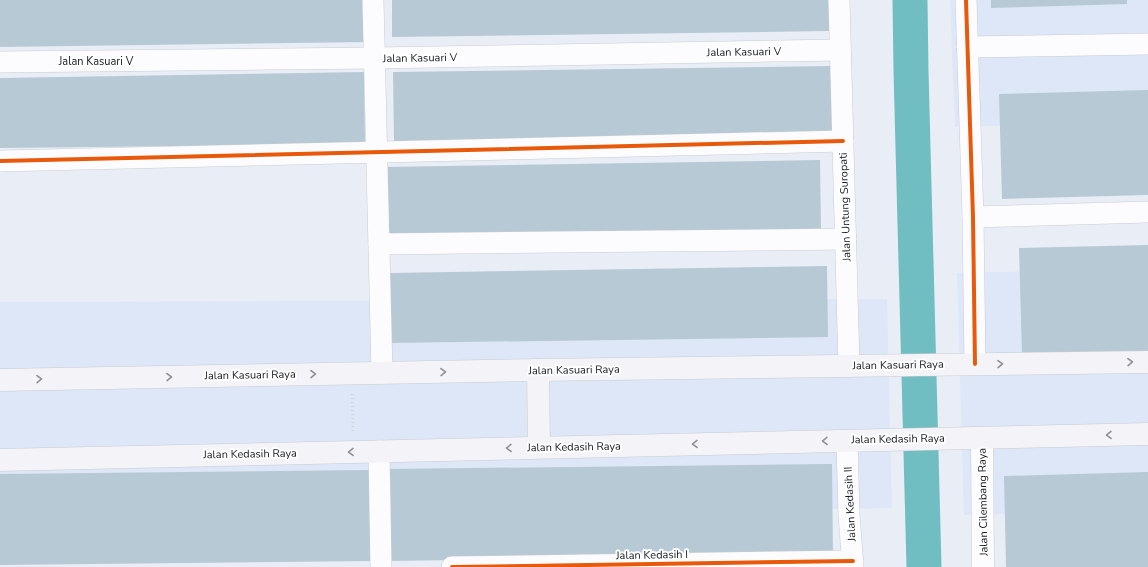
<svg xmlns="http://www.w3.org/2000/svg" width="1148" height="567" font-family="'Nunito Sans',sans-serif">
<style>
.built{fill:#dde7f7}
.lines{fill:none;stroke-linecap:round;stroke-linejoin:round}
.river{stroke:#71bec2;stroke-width:35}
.building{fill:#b7c9d4}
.minor-casing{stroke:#c8ccd2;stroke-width:22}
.tertiary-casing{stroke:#c8ccd2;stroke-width:23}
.secondary-casing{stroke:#c8ccd2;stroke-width:23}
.path{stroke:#d1d3d6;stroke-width:2.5;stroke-dasharray:1 3;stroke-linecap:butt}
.minor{stroke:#fcfcfe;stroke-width:21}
.tertiary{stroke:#fcfcfe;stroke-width:22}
.secondary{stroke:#f3f3f8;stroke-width:22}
.cycleway-casing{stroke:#fff;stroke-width:6}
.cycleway{stroke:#e8590c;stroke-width:4}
.oneway{stroke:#909196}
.labels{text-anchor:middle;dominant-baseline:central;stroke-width:4;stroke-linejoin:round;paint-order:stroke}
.street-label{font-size:11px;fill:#171a1f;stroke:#fff}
</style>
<rect width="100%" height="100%" fill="#e9eef6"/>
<g class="built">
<path d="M950,0H1148V121L955,127Z"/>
<path d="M1148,268V510L964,515L957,273Z"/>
<path d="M887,299L892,508L0,522V302Z"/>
</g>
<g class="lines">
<path class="river" d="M910,0L911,71L924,567"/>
</g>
<g class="building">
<path d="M0,0H369L370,42L0,47Z"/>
<path d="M392,0H830V31L392,37Z"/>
<path d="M991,0H1127V4L991,8Z"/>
<path d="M832,66L833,137L394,143L393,72Z"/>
<path d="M364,72L365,144L0,148V78Z"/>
<path d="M1148,90V195L1002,199L999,94Z"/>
<path d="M820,160L821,231L383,237L382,167Z"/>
<path d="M1148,245V351L1022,354L1019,248Z"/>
<path d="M827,266L828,337L390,343L389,273Z"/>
<path d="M832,464L833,555L387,561L386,469Z"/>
<path d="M372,470L373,561L0,565V474Z"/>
<path d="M1148,472V567H1006L1004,476Z"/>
</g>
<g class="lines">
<defs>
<g id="minor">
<path d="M373,0L382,373"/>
<path d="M839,0L849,366"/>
<path d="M966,0L973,217L975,364"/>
<path d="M967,47L1148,44"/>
<path d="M0,62L375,58L840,50"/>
<path d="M0,161L843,141"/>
<path d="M973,217L1148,212"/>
<path d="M379,244L846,239"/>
<path d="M847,441L849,515L853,567"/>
<path d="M379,451L381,567"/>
<path d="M452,567L853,561"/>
</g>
<path id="tertiary" d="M982,438L983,567"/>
<g id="secondary">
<path d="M538,370L539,447"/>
<path d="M0,380L538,370L1148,362"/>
<path d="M0,460L1148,434"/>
</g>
</defs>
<use href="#minor" class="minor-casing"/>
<use href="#tertiary" class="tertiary-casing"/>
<use href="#secondary" class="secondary-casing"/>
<path class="path" d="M352,394L353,431"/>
<use href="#minor" class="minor"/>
<use href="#tertiary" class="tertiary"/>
<use href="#secondary" class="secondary"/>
<defs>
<g id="cycleway">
<path d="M966,0L973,217L975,364"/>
<path d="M0,161L843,141"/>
<path d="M452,567L853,561"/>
</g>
</defs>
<use href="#cycleway" class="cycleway-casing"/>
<use href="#cycleway" class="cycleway"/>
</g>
<defs><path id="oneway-chevron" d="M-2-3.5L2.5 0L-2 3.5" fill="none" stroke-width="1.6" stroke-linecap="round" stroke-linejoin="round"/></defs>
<g class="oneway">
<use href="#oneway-chevron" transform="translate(1130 362) rotate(-1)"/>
<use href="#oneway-chevron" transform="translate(1000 364) rotate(-1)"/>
<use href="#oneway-chevron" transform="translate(443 372) rotate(-1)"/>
<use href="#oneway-chevron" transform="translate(313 374) rotate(-1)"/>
<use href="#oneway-chevron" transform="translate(169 377) rotate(-1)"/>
<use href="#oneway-chevron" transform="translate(39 379) rotate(-1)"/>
<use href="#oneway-chevron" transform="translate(1109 435) rotate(179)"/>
<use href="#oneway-chevron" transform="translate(825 441) rotate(179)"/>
<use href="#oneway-chevron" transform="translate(695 444) rotate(179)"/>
<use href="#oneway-chevron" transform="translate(509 448) rotate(179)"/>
<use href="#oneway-chevron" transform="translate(351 452) rotate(179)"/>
</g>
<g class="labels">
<g class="street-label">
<text transform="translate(744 52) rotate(-1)">Jalan Kasuari V</text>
<text transform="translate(420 58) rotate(-1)">Jalan Kasuari V</text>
<text x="96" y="61">Jalan Kasuari V</text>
<text transform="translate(845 207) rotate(-92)">Jalan Untung Suropati</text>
<text transform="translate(898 365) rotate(-1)">Jalan Kasuari Raya</text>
<text transform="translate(574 370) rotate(-1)">Jalan Kasuari Raya</text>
<text transform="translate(250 375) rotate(-1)">Jalan Kasuari Raya</text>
<text transform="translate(898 439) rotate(-1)">Jalan Kedasih Raya</text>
<text transform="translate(574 447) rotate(-1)">Jalan Kedasih Raya</text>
<text transform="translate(250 454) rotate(-1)">Jalan Kedasih Raya</text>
<text transform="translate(983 502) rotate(-91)">Jalan Cilembang Raya</text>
<text transform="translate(850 504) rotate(-93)">Jalan Kedasih II</text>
<text transform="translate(652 555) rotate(-1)">Jalan Kedasih I</text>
</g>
</g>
</svg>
